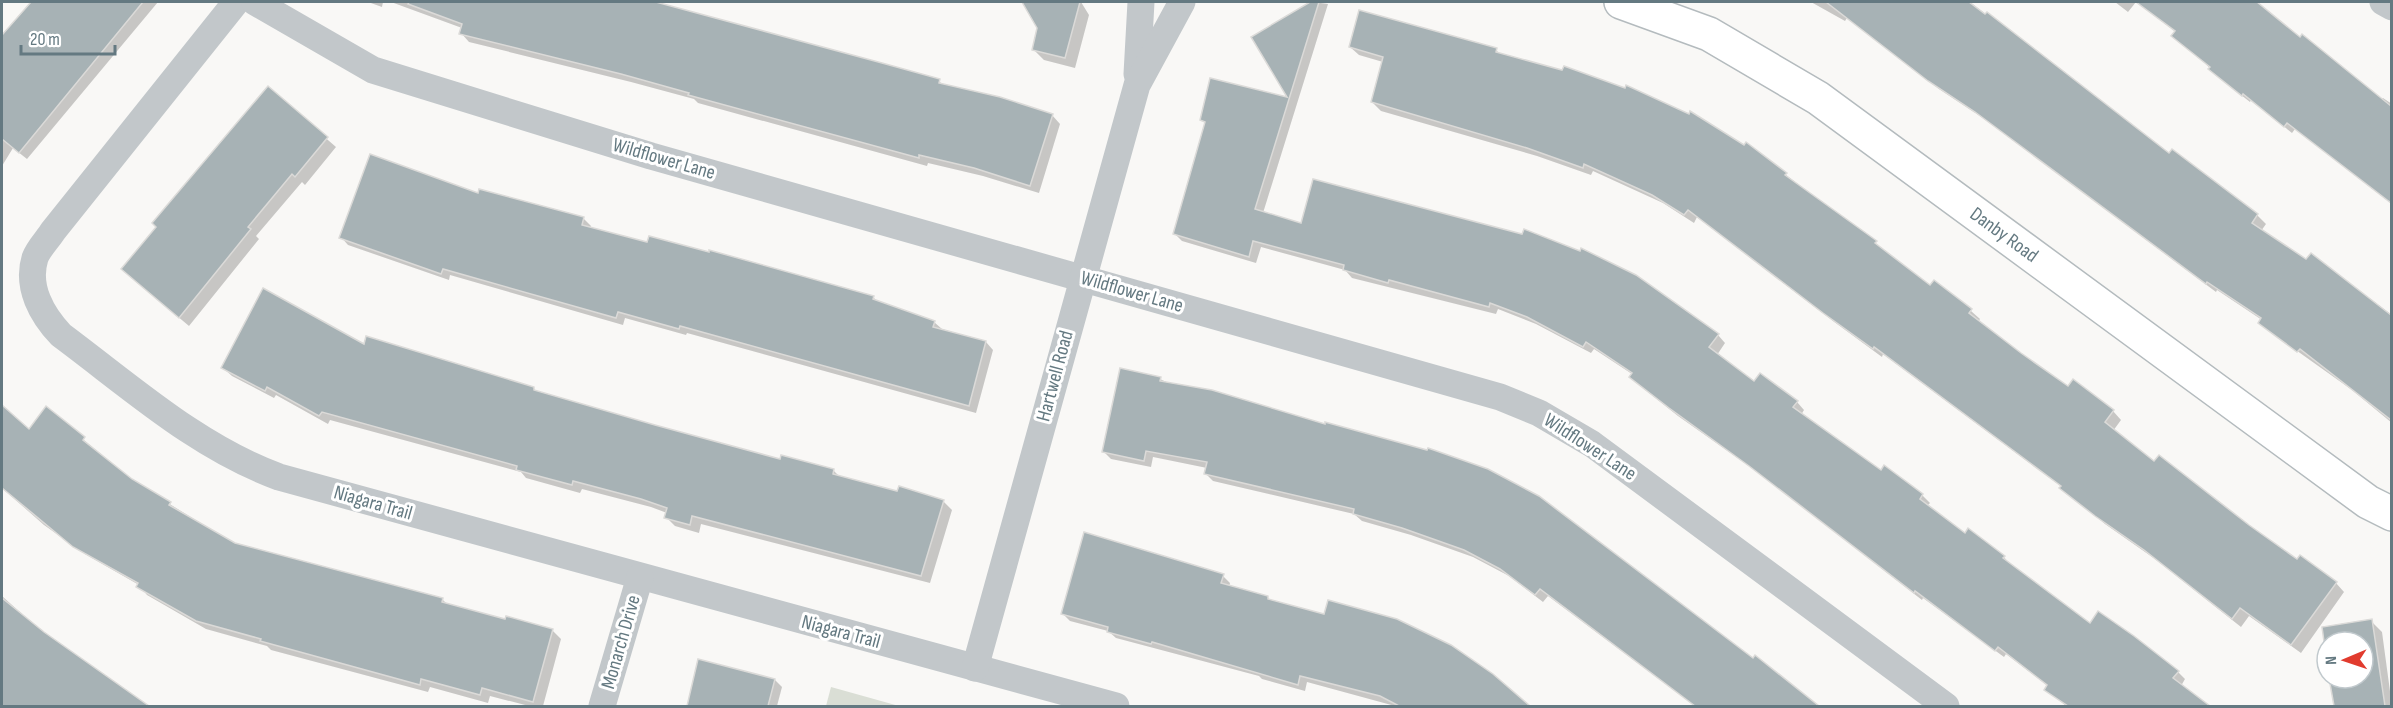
<svg xmlns="http://www.w3.org/2000/svg" width="2393" height="708" font-family="'Sofia Sans Condensed',sans-serif">
<style>
.green{fill:#daded5}
.shadow{fill:#0003}
.building{fill:#a7b2b5;stroke:#dbdad8;stroke-width:1.5}
.lines{fill:none;stroke-linecap:round;stroke-linejoin:round}
.secondary-casing{stroke:#b4bbbe;stroke-width:36}
.street{stroke:#c2c7ca;stroke-width:27}
.secondary{stroke:#fff;stroke-width:33}
.labels{text-anchor:middle;dominant-baseline:central;stroke-width:6;stroke-linejoin:round;paint-order:stroke}
.street-label{font-size:20px;fill:#647981;stroke:#fff}
</style>
<rect width="100%" height="100%" fill="#f9f8f6"/>
<path class="green" d="M831,687L899,706H826Z"/>
<g class="shadow">
<path d="M33,2H158L27,159L13,148L2,166V38Z"/>
<path d="M368,2H383L382,7Z"/>
<path d="M391,2H651L939,81L944,86L1052,115L1060,124L1039,193L983,176L928,163L927,166L698,103L694,99L631,82L469,42L461,33L462,28Z"/>
<path d="M1023,2H1081L1089,15L1075,68L1044,60L1033,49L1039,28Z"/>
<path d="M1313,2L1328,4L1263,213L1302,225L1635,276L1718,335L1725,343L1717,355L1754,383L1797,402L1804,410L1801,415L1881,472L1885,467L1922,495L1930,503L1927,506L1965,535L2004,557L2011,566L2091,625L2178,672L2185,679L2181,686L2208,706H2066L2046,689L2048,686L2006,654L2004,657L1923,598L1922,600L1759,473L1678,416L1638,384L1632,374L1594,349L1591,353L1536,324L1498,309L1496,314L1352,278L1345,270L1261,247L1256,263L1182,241L1175,234L1206,124L1202,120L1212,80L1290,99L1253,38Z"/>
<path d="M1811,2H1970L2169,155L2172,151L2257,215L2266,224L2261,231L2306,261L2311,255L2392,315V423L2352,390L2269,331L2260,322L2262,320L2217,290L2216,292L1986,120L1939,89L1847,18L1845,21Z"/>
<path d="M2115,2H2249L2381,100L2383,98L2392,104V204L2295,129L2292,133L2251,100L2250,102L2217,76L2176,32L2136,2L2128,12Z"/>
<path d="M1350,47L1496,50L1502,56L1744,147L1746,144L1931,287L1934,282L1971,311L1980,319L1978,322L2068,388L2113,411L2121,420L2113,431L2155,463L2297,561L2336,583L2344,592L2301,653L2249,616L2241,627L2155,559L2105,524L2062,487L1883,354L1882,357L1833,321L1697,217L1694,223L1663,203L1593,171L1591,175L1537,156L1381,111L1372,102L1383,62L1359,55Z"/>
<path d="M268,88L336,147L305,185L302,182L256,236L259,239L189,326L132,278Z"/>
<path d="M479,195L583,218L591,226L590,228L873,297L878,302L934,322L942,329L986,342L993,350L976,413L687,333L686,335L625,318L623,325L450,275L449,280L348,245L341,237Z"/>
<path d="M365,346L534,389L538,393L781,461L833,470L840,477L898,493L943,501L952,510L930,583L701,524L699,533L675,526L666,517L667,513L651,507L582,489L580,493L526,478L521,472L330,420L328,424L276,395L274,398L232,376L223,368Z"/>
<path d="M1160,379L1753,660L1756,657L1816,706H1695L1548,596L1543,602L1509,576L1473,557L1411,535L1362,521L1354,514L1213,481L1205,473L1207,468L1153,457L1151,467L1111,459L1103,451Z"/>
<path d="M2,407L29,431L46,408L131,480L234,544L442,599L448,605L506,621L552,630L561,639L543,706H529L490,696L488,703L430,687L428,692L271,650L267,646L206,629L147,595L139,585L85,554L44,525L2,488Z"/>
<path d="M1223,576L1230,583L1229,587L1268,598L1272,602L1496,679L1530,706H1395L1307,682L1305,691L1262,679L1259,676L1116,638L1108,631L1070,621L1063,614Z"/>
<path d="M2,596L43,633L146,706H3Z"/>
<path d="M2371,621L2382,632L2392,706H2335L2331,678H2363V642H2327V653L2323,629Z"/>
<path d="M699,661L775,680L782,687L777,706H688Z"/>
</g>
<g class="building">
<path d="M31,2H143L19,153L2,139V35Z"/>
<path d="M409,2H656L882,63L940,79L939,83L1000,97L1053,114L1030,186L974,168L919,155V158L688,95L689,93L621,74L459,34L462,24L408,4Z"/>
<path d="M1022,2H1080L1065,58L1032,50L1037,28Z"/>
<path d="M1310,2H1319L1255,209L1301,223L1313,179L1522,234L1524,229L1580,251L1581,248L1636,275L1719,334L1709,347L1754,381L1760,373L1798,401L1793,407L1881,470L1884,465L1923,494L1920,499L1965,533L1968,528L2005,556L2003,558L2090,623L2098,611L2134,636L2179,671L2173,678L2210,706H2068L2044,690L2047,685L1998,647L1995,651L1915,591L1914,593L1749,466L1669,408L1629,377L1632,373L1586,342L1583,347L1527,317L1490,303L1489,307L1389,280L1388,283L1343,270L1344,265L1253,241L1249,257L1173,234L1205,122L1200,120L1210,78L1287,97L1251,37Z"/>
<path d="M1826,2H1969L1985,14L1987,12L2169,153L2172,149L2258,214L2252,223L2306,259L2311,253L2391,315V420L2300,349L2297,352L2258,323L2261,318L2207,282L2206,284L1975,112L1928,81Z"/>
<path d="M2136,2H2257L2300,37L2302,34L2391,106V203L2287,123L2284,127L2243,94L2242,96L2208,69L2210,67L2171,36L2175,31Z"/>
<path d="M1359,10L1497,48L1496,52L1562,70L1564,66L1625,88L1626,85L1689,114L1690,111L1744,145L1746,142L1787,173L1785,175L1877,241L1875,243L1930,285L1934,280L1972,309L1969,313L2021,353L2068,386L2073,379L2114,410L2105,422L2154,461L2159,455L2249,525L2297,559L2300,555L2337,582L2291,645L2240,608L2232,619L2144,550L2095,516L2059,488L2061,486L1874,347L1873,349L1823,313L1688,210L1684,215L1652,195L1584,164L1583,168L1527,148L1371,102L1383,57L1349,47Z"/>
<path d="M268,86L328,137L295,177L292,174L248,227L251,229L179,318L121,269L156,227L152,223Z"/>
<path d="M370,154L478,193L479,189L584,217L582,225L647,242L649,236L709,252V250L874,296L873,299L935,321L933,327L986,341L969,406L680,326L679,329L618,312L616,318L443,269L441,274L339,238Z"/>
<path d="M263,288L364,344L366,336L534,387V390L655,425L780,459L781,455L834,469L833,474L897,491L899,486L944,500L921,576L692,516L690,525L664,518L667,508L641,499L573,481L572,485L516,470L517,466L322,412L319,416L267,387L265,391L221,368Z"/>
<path d="M1120,368L1161,377L1160,381L1212,390L1325,424V422L1427,450L1428,448L1488,469L1539,496L1753,658L1755,655L1819,706H1695L1540,589L1535,595L1500,569L1464,550L1402,528L1353,514L1354,509L1204,474L1207,462L1146,451L1144,461L1102,452Z"/>
<path d="M2,405L29,429L46,406L85,437L83,440L132,479L171,502L169,505L235,543L443,598L442,602L505,619L506,616L553,629L533,702L482,688L480,695L421,679L420,685L260,641L261,639L196,621L136,587L138,583L73,547L2,488Z"/>
<path d="M1084,532L1224,574L1221,583L1268,596V599L1324,614L1328,600L1397,619L1451,645L1493,674L1530,706H1399L1380,696L1300,676L1298,685L1152,642L1151,644L1107,632L1108,627L1061,614Z"/>
<path d="M2,598L44,632L149,706H2Z"/>
<path d="M2372,619L2385,706H2334L2329,678H2363V642H2327V663L2322,627Z"/>
<path d="M698,659L775,679L768,706H687Z"/>
</g>
<g class="lines">
<defs>
<path id="secondary" d="M1621,2L1709,34L1818,98L2368,502L2392,514"/>
</defs>
<use href="#secondary" class="secondary-casing"/>
<g class="street">
<path d="M236,2L53,231C48,239 38,249 35,258C26,287 42,315 61,335C131,387 197,447 279,477L1116,706"/>
<path d="M255,2L373,70L651,156L1500,397L1539,413L1592,444L1946,706"/>
<path d="M2383,2L2392,7"/>
<path d="M1137,74L1141,2"/>
<path d="M975,668L1137,85L1182,2"/>
<path d="M602,706L640,577"/>
</g>
<use href="#secondary" class="secondary"/>
</g>
<g class="labels">
<g class="street-label">
<text transform="translate(664 159) rotate(16)">Wildflower Lane</text>
<text transform="translate(2004 235) rotate(36)">Danby Road</text>
<text transform="translate(1132 292) rotate(16)">Wildflower Lane</text>
<text transform="translate(1055 376) rotate(-75)">Hartwell Road</text>
<text transform="translate(1590 447) rotate(33)">Wildflower Lane</text>
<text transform="translate(373 503) rotate(16)">Niagara Trail</text>
<text transform="translate(841 632) rotate(15)">Niagara Trail</text>
<text transform="translate(621 642) rotate(-74)">Monarch Drive</text>
</g>
</g>
<rect width="2393" height="708" fill="none" stroke="#647981" stroke-width="6"/>
<g transform="translate(2345 660) rotate(268)"><circle r="28" fill="#ffffff" stroke="#c1c9cd" stroke-width="1.5"/>
<path d="M0-4.5L10 22L0 15L-10 22Z" fill="#e13b2e"/>
<text y="-9" font-size="16" font-weight="bold" text-anchor="middle" fill="#647981">N</text>
</g>
<path d="M21 45v9h94v-9" fill="none" stroke="#647981" stroke-width="3"/>
<text x="30" y="45" font-size="18" fill="#647981" stroke="#ffffff" stroke-width="4.5" paint-order="stroke">20 m</text>
</svg>
